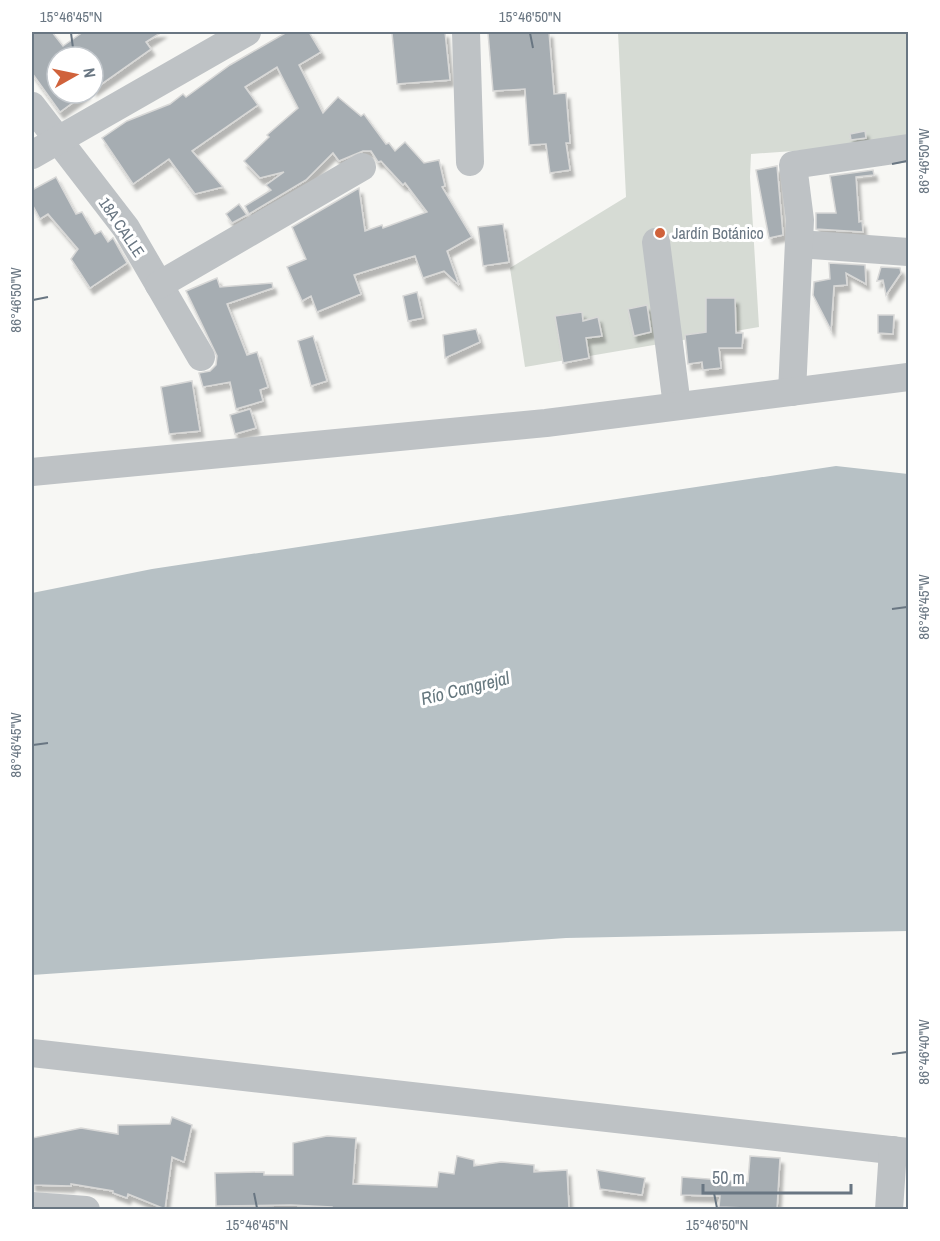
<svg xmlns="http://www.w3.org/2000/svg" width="940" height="1241" font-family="'Archivo Narrow',sans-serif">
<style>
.green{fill:#d6dbd4}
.water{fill:#b7c1c5}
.building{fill:#a6adb2;stroke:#d8d8d7;stroke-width:1.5;filter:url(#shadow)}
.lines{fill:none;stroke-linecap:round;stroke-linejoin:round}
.minor{stroke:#bec2c5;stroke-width:28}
.ticks{fill:none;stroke:#697682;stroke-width:2}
.poi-dot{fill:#d0623b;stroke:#fff;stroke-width:2}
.labels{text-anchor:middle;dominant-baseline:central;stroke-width:6;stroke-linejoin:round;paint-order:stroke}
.street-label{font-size:16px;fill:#697682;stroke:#fff}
.poi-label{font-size:16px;fill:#697682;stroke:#fff;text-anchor:start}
.water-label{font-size:18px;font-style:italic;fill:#65777e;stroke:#fff}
.neatline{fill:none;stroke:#697682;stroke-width:2}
.ticks-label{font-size:15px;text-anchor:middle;fill:#697682}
</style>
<defs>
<filter id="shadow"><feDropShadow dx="3.5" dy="6" stdDeviation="1.5" flood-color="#0004"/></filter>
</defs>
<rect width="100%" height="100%" fill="#f7f7f4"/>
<path class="green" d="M618,32H908V143L751,154L750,177L759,327L525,367L510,268L626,197Z"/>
<path class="water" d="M836,466L908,474V931L566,938L32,975V593L152,569Z"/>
<g class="building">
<path d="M32,32H52L63,46L83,32H162L146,42L151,49L93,90V57H57V93H86L60,112L32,73Z"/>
<path d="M287,32H309L321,52L299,65L323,113L338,97L361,116L364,114L386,144L389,143L395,151L405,142L424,163L439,160L445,186L442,187L472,237L447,251L459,285L444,271L423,278L415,256L354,275L361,294L317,312L311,296L302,301L287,267L306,259L292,227L359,188L365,231L382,225L383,228L427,212L405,183L403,185L381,161L378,162L371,151H363L339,161L333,153L306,180L249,214L245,206L271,190L266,185L284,172L260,178L244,161L269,137L267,135L298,108L277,67L245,87L258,105L192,151L223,187L195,194L169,159L133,184L102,138L127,121L170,104L183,94L186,97L230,65Z"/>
<path d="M445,32L450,80L397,84L392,33Z"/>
<path d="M549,32L554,94L566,93L570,143H566L570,170L550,173L546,144L529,145L525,89L493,91L488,33Z"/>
<path d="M865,131L866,138L851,140L850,134Z"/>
<path d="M777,166L783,235L769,238L756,170Z"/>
<path d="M873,170L874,175L856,177L859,222L862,221L863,232L816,229V213H836L830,176Z"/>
<path d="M56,177L76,214L82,212L95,234L101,231L108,242L113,238L127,263L90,288L71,259L78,249L48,214L40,219L32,204V190Z"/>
<path d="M239,204L247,215L232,223L226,214Z"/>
<path d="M503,224L509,262L483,266L478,227Z"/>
<path d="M829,263L865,265L866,284L846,273L847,285L834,286L831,330L813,295L814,282L830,279Z"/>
<path d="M881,267L900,268L901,273L886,295L883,280L877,281Z"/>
<path d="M217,278L220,287L272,283L273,288L227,304L247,355L257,352L268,387L260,390L263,401L236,409L230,382L203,387L199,373L210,371L216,365L217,356L186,291Z"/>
<path d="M417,292L423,318L408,321L403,296Z"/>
<path d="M706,298H735L736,333H743L742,348H719L721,368L703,370L702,362L688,364L685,335L706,332Z"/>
<path d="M647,305L651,332L634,336L628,309Z"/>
<path d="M582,312L583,321L598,317L602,336L586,338L589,358L563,363L555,316Z"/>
<path d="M878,315H894L893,334L878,333Z"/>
<path d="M476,329L480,342L445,358L443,335Z"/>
<path d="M313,336L327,381L311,386L298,341Z"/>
<path d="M192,381L200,431L169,434L161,387Z"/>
<path d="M250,409L256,428L235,434L230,415Z"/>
<path d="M172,1117L192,1125L184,1162L172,1157L165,1209L128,1194L127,1198L113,1193V1191L71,1184V1186L32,1185V1138L81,1128L118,1134V1125L170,1124Z"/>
<path d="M327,1136L356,1138L353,1184L437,1187L439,1172L454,1174L457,1156L474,1160V1166L501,1162L534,1165V1172L567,1170L569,1209H332V1207L291,1205L216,1206L215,1173L264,1172V1175H293V1143Z"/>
<path d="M750,1156L780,1158L777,1209L719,1207L720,1196L681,1195L682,1177L748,1182Z"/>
<path d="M597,1170L645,1178L642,1195L600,1189Z"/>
</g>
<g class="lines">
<g class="minor">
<path d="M466,32L470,162"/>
<path d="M32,106L126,228L201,357"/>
<path d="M32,155L247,32"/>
<path d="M656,242L677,406"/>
<path d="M799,244L908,252"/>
<path d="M159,285L362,167"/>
<path d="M792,392L800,220L793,165L908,148"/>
<path d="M32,472L546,423L908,377"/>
<path d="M32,1053L908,1152"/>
<path d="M32,1206L86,1210"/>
<path d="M889,1210L893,1150"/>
</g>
</g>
<path class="ticks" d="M71,33L73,48M530,33L533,48M892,164L907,161M33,300L48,297M892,609L907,607M33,745L48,743M892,1054L907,1052M254,1193L257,1208M714,1193L717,1208"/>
<circle class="poi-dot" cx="660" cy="233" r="6"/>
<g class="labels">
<g class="street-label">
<text transform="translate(122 227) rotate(56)">18A CALLE</text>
</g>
<g class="poi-label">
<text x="672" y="233">Jardín Botánico</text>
</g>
<g class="water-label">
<text transform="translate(465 688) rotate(-14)">Río Cangrejal</text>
</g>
</g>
<rect width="940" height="1241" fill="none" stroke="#ffffff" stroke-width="66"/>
<g transform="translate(75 75) rotate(81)"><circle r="28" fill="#ffffff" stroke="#c3c8cd" stroke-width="1.5"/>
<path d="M0-4.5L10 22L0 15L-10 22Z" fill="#d0623b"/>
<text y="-9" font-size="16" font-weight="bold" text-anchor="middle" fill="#697682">N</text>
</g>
<path d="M703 1184v9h148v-9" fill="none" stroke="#697682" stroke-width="3"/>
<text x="712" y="1184" font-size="18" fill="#697682" stroke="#ffffff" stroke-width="4.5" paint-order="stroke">50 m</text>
<rect x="33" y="33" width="874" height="1175" class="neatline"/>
<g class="ticks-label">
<text x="71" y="22">15°46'45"N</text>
<text x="530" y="22">15°46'50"N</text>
<text transform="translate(924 161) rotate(-90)" y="5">86°46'50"W</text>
<text transform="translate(16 300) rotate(-90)" y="5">86°46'50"W</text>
<text transform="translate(924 607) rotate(-90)" y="5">86°46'45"W</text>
<text transform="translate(16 745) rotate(-90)" y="5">86°46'45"W</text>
<text transform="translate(924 1052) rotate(-90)" y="5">86°46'40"W</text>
<text x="257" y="1230">15°46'45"N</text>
<text x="717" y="1230">15°46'50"N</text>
</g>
</svg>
